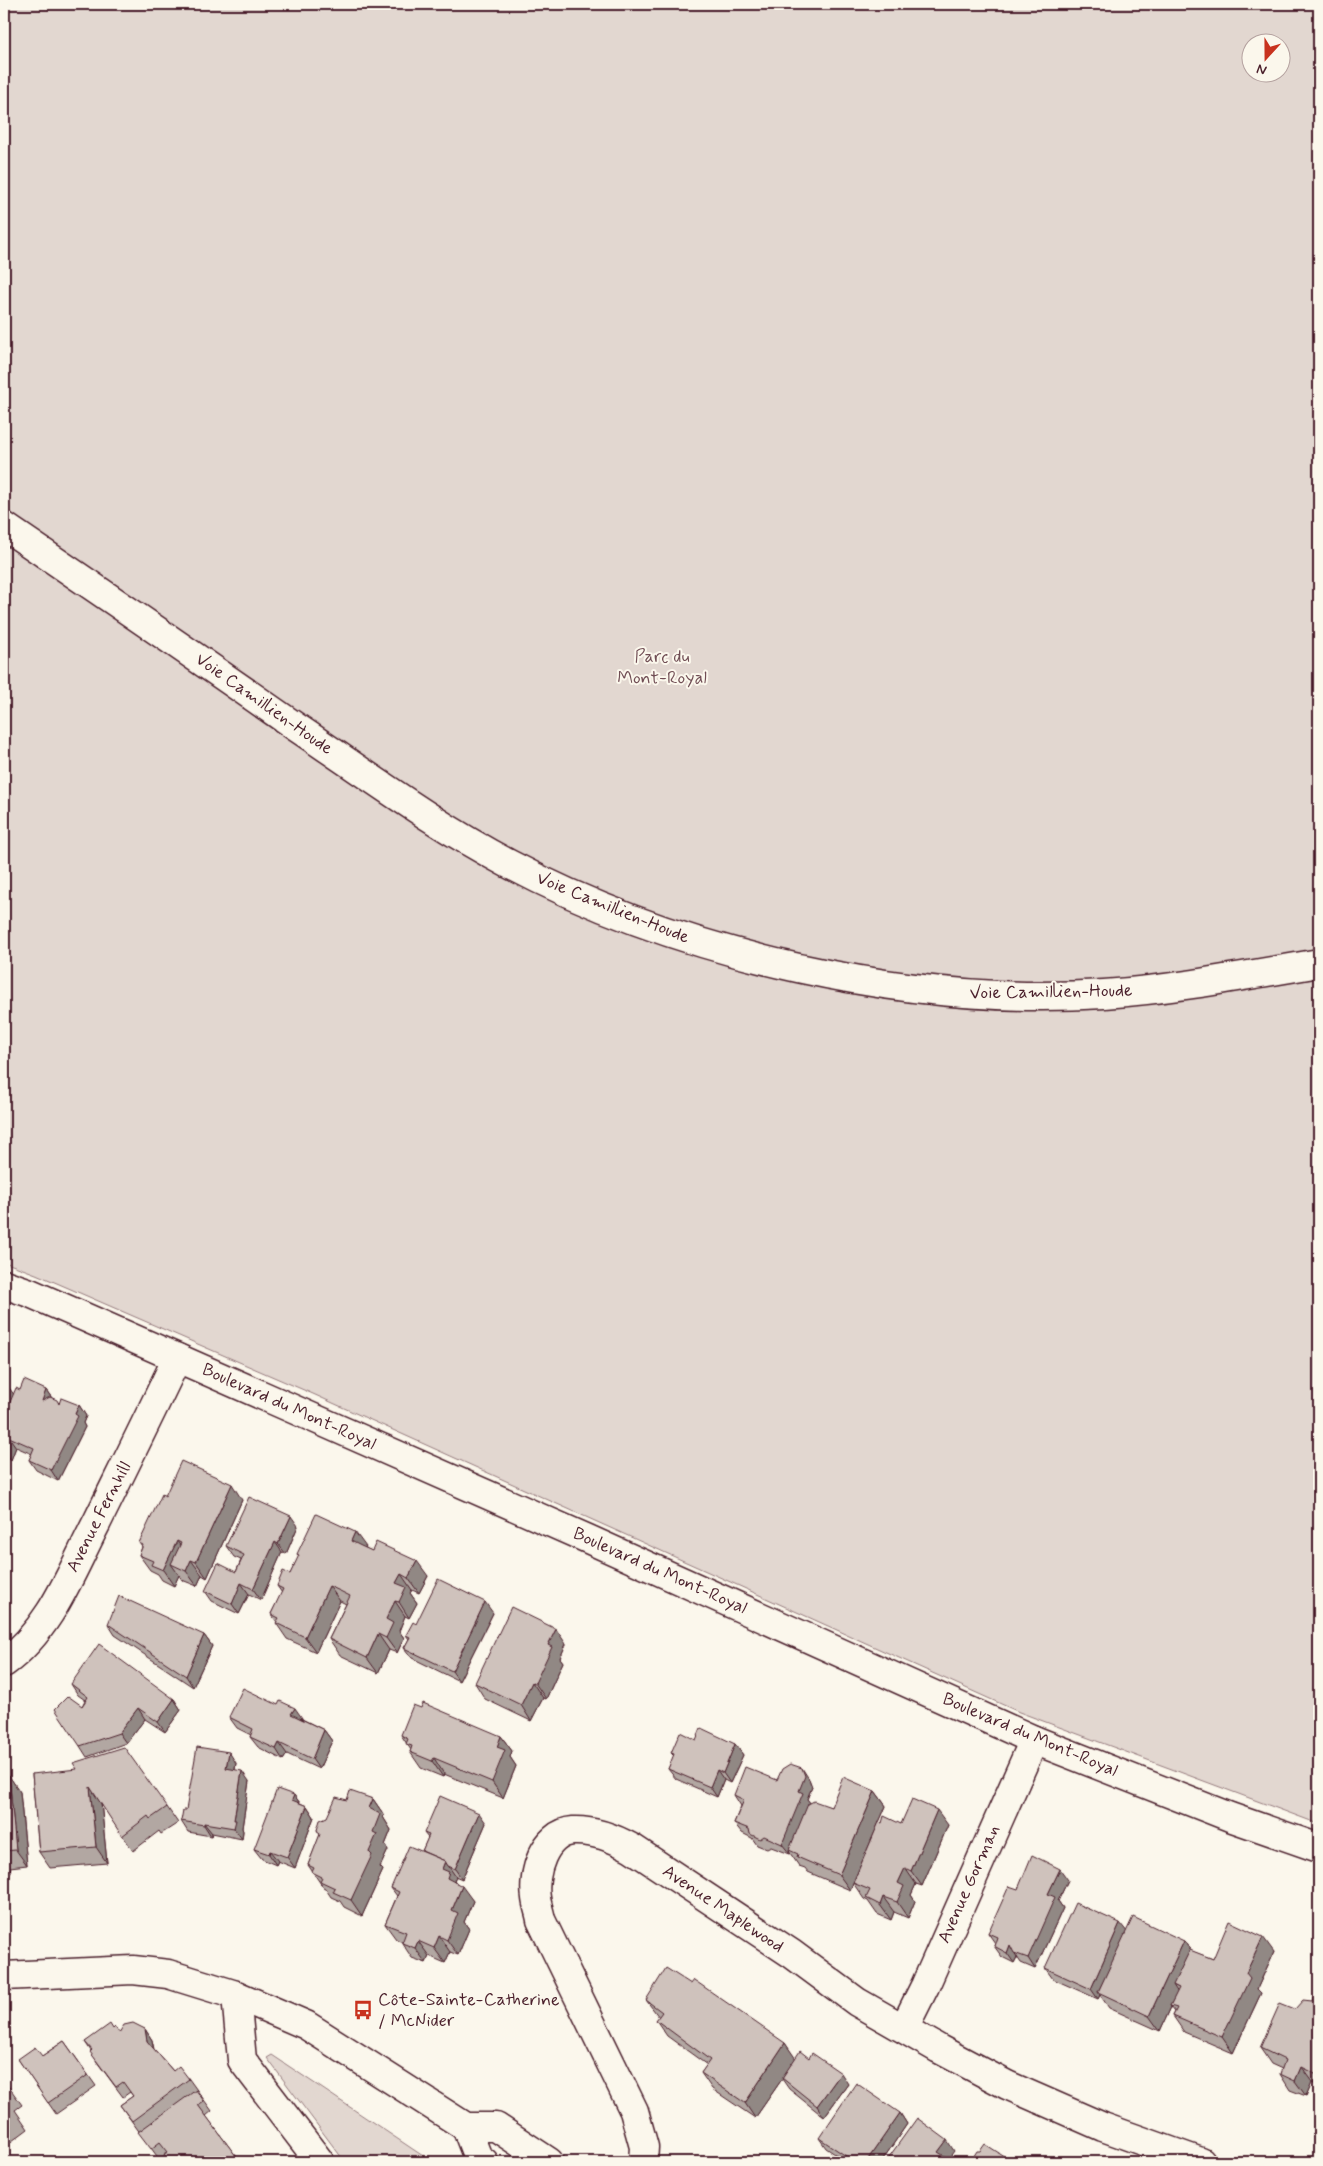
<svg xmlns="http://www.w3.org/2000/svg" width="1323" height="2166" font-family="Mynerve,sans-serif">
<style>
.green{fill:#e2d7d0;stroke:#967b7e;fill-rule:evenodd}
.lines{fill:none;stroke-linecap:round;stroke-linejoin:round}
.minor-casing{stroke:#4a1f2b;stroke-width:31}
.major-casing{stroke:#4a1f2b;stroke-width:31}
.minor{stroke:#fbf7ec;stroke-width:28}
.major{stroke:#fbf7ec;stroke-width:28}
.wall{fill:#b2a7a2;stroke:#4a1f2b}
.shaded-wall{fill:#918884;stroke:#4a1f2b}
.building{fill:#cfc2bc;stroke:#4a1f2b}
.labels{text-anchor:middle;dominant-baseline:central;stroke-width:4;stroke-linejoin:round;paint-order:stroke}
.park-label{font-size:18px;fill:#704d54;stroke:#fbf7ec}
.street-label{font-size:18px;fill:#4a1f2b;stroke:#fbf7ec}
.poi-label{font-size:18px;fill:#4a1f2b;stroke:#fbf7ec;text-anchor:start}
</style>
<rect width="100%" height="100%" fill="#fbf7ec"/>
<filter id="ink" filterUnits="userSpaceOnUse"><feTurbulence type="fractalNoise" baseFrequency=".02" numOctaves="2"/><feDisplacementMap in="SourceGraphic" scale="10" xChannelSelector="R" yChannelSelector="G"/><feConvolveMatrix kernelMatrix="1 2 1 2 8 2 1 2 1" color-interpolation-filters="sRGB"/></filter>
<g filter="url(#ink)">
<g class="green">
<path d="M4,4H1319V1824L1019,1712L313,1394L36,1274L4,1262ZM1250,42H1280V72H1250Z"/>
<path d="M272,2055L432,2162H345L267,2058Z"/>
</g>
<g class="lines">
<defs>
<g id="minor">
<path d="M4,526C101,592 199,659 296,727C366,774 435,825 509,864C681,955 910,1007 1104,994C1177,989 1248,975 1319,963"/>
<path d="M4,1284L30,1293L588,1539L1034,1740L1230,1817L1319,1848"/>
<path d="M4,1663C51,1629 71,1572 97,1522C124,1467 151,1413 177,1358"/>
<path d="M236,1995L242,2060L320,2162"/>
<path d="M904,2028L925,1986L1034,1740"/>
<path d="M643,2162L644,2147L634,2111L541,1920C540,1913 537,1906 536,1898C532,1874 544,1833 573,1831C594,1830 614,1838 632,1848L792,1954L857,2002L939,2049L1007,2085L1103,2127L1201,2162"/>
</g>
<g id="major">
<path d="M4,1976L133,1970L168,1974L236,1995L306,2025L466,2127H496L549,2162"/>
<path d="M466,2127L478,2158L484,2162"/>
</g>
</defs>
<use href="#minor" class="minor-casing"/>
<use href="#major" class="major-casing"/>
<use href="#minor" class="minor"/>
<use href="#major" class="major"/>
</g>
<g class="wall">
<path d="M4,1381L13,1394L20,1390H46L52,1398L59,1403L79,1405L86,1416L83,1423L85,1427L58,1481L36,1470L29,1460L32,1454L16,1447L11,1460L4,1457Z"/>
<path d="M165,1496L242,1500L207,1578L202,1575L197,1586L182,1580L179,1575L174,1586L162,1580L158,1574L150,1570L139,1555L142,1547L139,1543Z"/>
<path d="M298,1526L286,1554L282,1552L261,1600L249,1594L239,1614L212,1601L205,1591L236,1572L241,1560L234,1557L226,1546Z"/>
<path d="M366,1547L365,1548L428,1576L419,1593L412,1590L410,1593L417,1603L409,1618L405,1616L399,1631L404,1638L397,1653L389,1650L378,1673L340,1655L329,1639L346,1604L340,1601L316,1652L287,1639L276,1623L277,1622L271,1614L282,1593L277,1586L290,1574L299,1557L297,1554Z"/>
<path d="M493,1613L459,1681L412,1658L404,1648L409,1639L406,1635L416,1624Z"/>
<path d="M108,1624L204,1635L212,1646L193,1687L115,1635Z"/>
<path d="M566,1644L560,1658L563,1662L546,1699L543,1698L531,1721L485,1699L475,1683Z"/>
<path d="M71,1684L174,1699L181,1710L165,1732L145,1719L126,1743L87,1757L80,1746L82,1706L85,1700L78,1695Z"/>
<path d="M229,1717L302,1718V1719L324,1730L332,1741L319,1769L287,1754L283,1760L258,1747L250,1737L251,1735L237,1728Z"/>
<path d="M401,1735L501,1736L512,1751L510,1757L516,1766L503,1798L444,1774L443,1777L421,1768L410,1752L411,1750Z"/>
<path d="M696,1740L735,1744L743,1755L730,1783L724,1780L717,1797L676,1779L668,1769L674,1756L671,1753Z"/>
<path d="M236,1763L235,1770L249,1781L242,1828L243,1831L242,1839L212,1833L211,1836L188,1832L181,1821L186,1810Z"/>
<path d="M32,1774L167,1807L178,1823L161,1834L159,1831L133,1851L101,1803L107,1863L50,1868L39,1852Z"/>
<path d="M9,1776L20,1792L27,1865L10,1867L11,1873L4,1874V1777Z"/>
<path d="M809,1779L812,1787L807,1799L810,1803L831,1807L875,1791L886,1806L879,1822L882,1823L901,1824L948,1825L922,1886L916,1884L911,1895L915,1901L908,1918L894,1912L891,1920L877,1914L868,1901L864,1899L853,1883L871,1842L850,1890L808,1872L805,1868L799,1866L790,1853V1854L771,1847L767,1849L757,1845L752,1838L742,1833L734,1823L741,1806L734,1795L777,1780Z"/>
<path d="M294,1795L300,1803L307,1806L314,1817L295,1868L278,1861L276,1865L262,1859L254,1849Z"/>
<path d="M373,1799L384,1815L383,1817L391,1830L385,1845L388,1850L380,1867L383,1870L362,1916L344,1907L340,1901L331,1897L325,1888L323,1887L308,1865L320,1835L317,1830L327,1817Z"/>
<path d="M486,1823L462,1879L455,1876L454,1880L473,1901L464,1922L469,1929L458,1955L450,1952L445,1963L429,1956L426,1963L412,1958L402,1943V1942L396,1939L385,1924L397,1896L391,1888L422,1851L428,1838L424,1833Z"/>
<path d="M1068,1880L1058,1901L1063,1908L1035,1969L1021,1963L1017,1957L1014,1963L1002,1957L994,1946L995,1943L988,1933L1018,1889Z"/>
<path d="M1126,1932L1184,1941L1191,1951L1213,1959L1274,1952L1257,1989L1261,1993L1233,2053L1184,2032L1173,2016L1175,2012L1171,2007L1160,2031L1109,2008L1100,1995L1098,1999L1053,1979L1045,1968Z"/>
<path d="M1319,1986V2086L1312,2082L1306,2096L1290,2090L1280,2074L1282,2069L1271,2064L1260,2048L1312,2001Z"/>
<path d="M646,2000L785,2043L795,2059L809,2058L848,2084L824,2117L789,2089L782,2079L755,2118L712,2089L701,2073L707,2065L667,2036L656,2020L659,2017Z"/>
<path d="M113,2029L119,2033L145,2029L152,2040L154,2049L173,2071L189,2079L212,2111L206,2116L239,2160L244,2162H170L165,2155L159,2159L120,2105L133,2096L130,2092L123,2097L97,2062L91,2051L85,2042Z"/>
<path d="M64,2041L96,2086L56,2114L18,2059L42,2056Z"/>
<path d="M4,2080L22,2105L15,2110L28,2129L4,2147Z"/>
<path d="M900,2113L907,2124L881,2162H847L826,2148L819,2138Z"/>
</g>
<g class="shaded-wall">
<path d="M4,1381L15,1396L4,1419Z"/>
<path d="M46,1390L54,1401H42Z"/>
<path d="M79,1405L86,1416L83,1423L85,1427L58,1481L51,1470Z"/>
<path d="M9,1437L16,1447L11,1460L4,1449Z"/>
<path d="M232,1484L242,1500L207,1578L196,1562Z"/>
<path d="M291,1516L298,1526L286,1554L278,1544Z"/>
<path d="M355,1532L366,1547L361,1556L351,1541Z"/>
<path d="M177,1541L187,1556L171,1564L179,1575L174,1586L163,1570Z"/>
<path d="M275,1542L282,1552L261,1600L253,1589Z"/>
<path d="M191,1560L202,1575L197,1586L186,1571Z"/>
<path d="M417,1561L428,1576L419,1593L408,1578Z"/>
<path d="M401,1574L412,1590L410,1593L417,1603L409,1618L399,1602L396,1583Z"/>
<path d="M241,1583L249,1594L239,1614L232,1604Z"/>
<path d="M329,1586L340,1601L316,1652L305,1637Z"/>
<path d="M395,1601L405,1616L399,1631L404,1638L397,1653L386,1638V1619Z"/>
<path d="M485,1602L493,1613L459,1681L452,1671Z"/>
<path d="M556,1629L566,1644L560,1658L563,1662L546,1699L535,1683L548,1645Z"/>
<path d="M378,1634L389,1650L378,1673L367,1658Z"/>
<path d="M204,1635L212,1646L193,1687L186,1676Z"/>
<path d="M532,1682L543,1698L531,1721L521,1705Z"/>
<path d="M174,1699L181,1710L165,1732L158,1722Z"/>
<path d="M138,1708L145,1719L126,1743L119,1733Z"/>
<path d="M295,1708L302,1718L299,1725L291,1714Z"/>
<path d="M324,1730L332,1741L319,1769L312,1759Z"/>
<path d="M501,1736L512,1751L510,1757L516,1766L503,1798L492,1782L497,1747Z"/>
<path d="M279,1743L287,1754L283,1760L276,1749Z"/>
<path d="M735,1744L743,1755L730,1783L723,1773Z"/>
<path d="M229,1752L236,1763L233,1779L226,1768Z"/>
<path d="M434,1758L444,1774L443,1777L432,1761Z"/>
<path d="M802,1768L809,1779L812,1787L807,1799L811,1804L789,1850L790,1853V1854L782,1844L799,1791Z"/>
<path d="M717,1770L724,1780L717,1797L710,1787Z"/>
<path d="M242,1771L249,1781L242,1828L243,1831L242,1839L234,1828V1820Z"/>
<path d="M9,1776L20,1792L27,1865L16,1850Z"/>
<path d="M90,1787L101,1802L107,1863L96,1847Z"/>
<path d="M875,1791L886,1806L850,1890L839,1875Z"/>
<path d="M294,1795L302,1806L292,1800Z"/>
<path d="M373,1799L384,1815L383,1817L391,1830L385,1845L388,1850L380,1867L383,1870L362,1916L351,1900L369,1852V1808Z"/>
<path d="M307,1806L314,1817L295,1868L287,1857Z"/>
<path d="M937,1810L948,1825L922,1886L911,1871Z"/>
<path d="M479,1813L486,1823L462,1879L455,1869Z"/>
<path d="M204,1823L212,1833L211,1836L204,1825Z"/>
<path d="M270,1851L278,1861L276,1865L269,1854Z"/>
<path d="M4,1858L10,1867L11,1873L4,1864Z"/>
<path d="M445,1861L456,1877L454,1880L460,1888L447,1878L442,1869Z"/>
<path d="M905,1868L916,1884L911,1895L915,1901L908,1918L897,1902L898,1883Z"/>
<path d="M1060,1869L1068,1880L1058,1901L1063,1908L1035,1969L1028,1958L1048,1894Z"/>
<path d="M462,1886L473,1901L464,1922L469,1929L458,1955L447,1940L452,1910Z"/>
<path d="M883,1897L894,1912L891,1920L880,1905Z"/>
<path d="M1120,1923L1128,1933L1098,1992L1100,1995L1098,1999L1091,1989Z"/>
<path d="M439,1936L450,1952L445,1963L434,1948Z"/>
<path d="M1263,1937L1274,1952L1257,1989L1261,1993L1233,2053L1222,2037L1246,1973Z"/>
<path d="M418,1941L429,1956L426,1963L415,1948Z"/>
<path d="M1184,1941L1195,1957L1179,1988L1173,1985L1178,1993L1170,2006L1171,2007L1160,2031L1149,2016Z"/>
<path d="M1010,1945L1017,1957L1014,1963L1007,1953Z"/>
<path d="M145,2029L152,2040L154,2051L147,2041Z"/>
<path d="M785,2043L796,2059L755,2118L745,2103Z"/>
<path d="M1301,2067L1312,2082L1306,2096L1295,2081Z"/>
<path d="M841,2073L848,2084L824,2117L817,2106Z"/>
<path d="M900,2113L907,2124L881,2162H866Z"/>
<path d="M947,2140L954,2151L946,2162L938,2152Z"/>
</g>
<g class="building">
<path d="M24,1380L46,1390L42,1401L50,1397L57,1400L59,1404L61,1398L79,1405L75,1414L78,1416L51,1470L29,1460L34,1448L9,1437L4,1449V1416L16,1388L20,1390Z"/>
<path d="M181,1461L232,1484L196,1562L191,1560L186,1571L171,1564L181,1543L177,1541L163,1570L151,1565L153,1561L139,1555L143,1545L139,1543L162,1494L165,1496Z"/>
<path d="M249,1497L291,1516L278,1544L275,1542L253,1589L241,1583L232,1604L205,1591L218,1563L236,1572L244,1555L226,1546Z"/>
<path d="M316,1514L355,1532L351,1541L361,1546L372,1551L376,1542L417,1561L408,1578L401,1574L396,1583L406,1587L399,1602L395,1601L386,1619L393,1623L386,1638L378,1634L367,1658L329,1639L350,1596L340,1591L329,1586L305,1637L276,1623L279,1618L271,1614L283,1589L277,1586L283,1571L290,1574L299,1555L297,1554Z"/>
<path d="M438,1579L485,1602L452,1671L404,1648L410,1637L406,1635L413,1622L416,1624Z"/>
<path d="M119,1596L204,1635L186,1676L108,1624Z"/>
<path d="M511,1607L556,1629L548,1645L552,1647L535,1683L532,1682L521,1705L475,1683Z"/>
<path d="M99,1644L174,1699L158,1722L138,1708L119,1733L80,1746L55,1709L68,1696L82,1706L88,1697L71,1684Z"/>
<path d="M243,1688L278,1705L280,1701L295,1708L291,1714L324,1730L312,1759L279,1743L276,1749L250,1737L253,1729L229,1717Z"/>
<path d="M423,1703L501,1736L497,1747L505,1750L492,1782L434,1758L432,1761L410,1752L412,1746L406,1744L408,1739L401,1735L413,1705L421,1708Z"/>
<path d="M701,1728L735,1744L723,1773L717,1770L710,1787L668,1769L674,1754L671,1753L680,1732L696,1740Z"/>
<path d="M124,1747L167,1807L150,1819L148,1816L122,1836L90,1787L96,1847L39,1852L32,1774L77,1769L73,1763Z"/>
<path d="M197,1747L229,1752L226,1768L242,1771L234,1820H236L234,1828L204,1823V1825L181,1821L183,1810H186Z"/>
<path d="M790,1764L802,1768L805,1776L799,1791L803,1793L782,1844L764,1836L760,1839L750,1834L749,1829L734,1823L744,1800L734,1795L745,1767L777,1780L782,1769Z"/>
<path d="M9,1776L16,1850L4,1851V1777Z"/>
<path d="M843,1777L875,1791L839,1875L797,1857L798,1854L789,1850L808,1804L814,1801L831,1807Z"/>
<path d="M277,1789L294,1795L292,1800L307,1806L287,1857L270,1851L269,1854L254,1849Z"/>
<path d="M350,1791L373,1799L369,1808L380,1814L373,1832L377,1834L369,1852L372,1855L351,1900L333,1892L335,1888L320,1881L322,1877L312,1872L314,1868L308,1865L320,1834L317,1830L320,1820L327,1817L336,1797L347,1800Z"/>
<path d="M440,1796L479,1813L455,1869L448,1866L445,1861L422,1851L429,1835L424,1833Z"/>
<path d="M912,1799L937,1810L911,1871L905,1868L898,1883L904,1886L897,1902L883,1897L880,1905L866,1898L870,1890L853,1883L879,1822L882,1823L884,1816L901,1824Z"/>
<path d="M409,1846L445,1861L442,1869L449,1872L447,1878L462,1886L452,1910L458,1913L447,1940L439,1936L434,1948L418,1941L415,1948L402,1943L406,1932L385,1924L399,1892L391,1888Z"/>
<path d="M1032,1855L1060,1869L1048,1894L1055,1897L1028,1958L1014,1953L1010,1945L1007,1953L994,1946L997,1937L988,1933L1009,1886L1018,1889Z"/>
<path d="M1075,1903L1120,1923L1091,1989L1045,1968Z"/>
<path d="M1133,1917L1184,1941L1149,2016L1098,1992Z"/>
<path d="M1229,1921L1263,1937L1246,1973L1250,1978L1222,2037L1173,2016L1177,2008L1170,2006L1179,1988L1173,1985L1190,1950L1213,1959Z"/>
<path d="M666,1968L691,1984L694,1980L785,2043L745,2103L701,2073L710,2060L656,2020L662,2012L646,2000Z"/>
<path d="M1319,1986V2076L1301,2067L1295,2081L1280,2074L1285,2060L1260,2048L1280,2003L1295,2009L1303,2000L1312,2001Z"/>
<path d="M133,2023L145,2029L147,2041L173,2071L179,2066L189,2079L132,2121L120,2105L133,2096L123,2082L116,2087L90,2052L92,2050L85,2042L110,2024L113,2029L115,2027L119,2033L124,2025Z"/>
<path d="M64,2041L88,2075L48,2103L18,2059L35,2047L42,2056Z"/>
<path d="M800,2051L809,2058L812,2053L841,2073L817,2106L782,2078Z"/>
<path d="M856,2083L900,2113L866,2162H855L819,2138Z"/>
<path d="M196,2090L204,2101L198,2105L236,2156L227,2162H170L164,2154L168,2152L160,2142L151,2149L138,2132Z"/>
<path d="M917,2118L947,2140L938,2152L949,2159L947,2162H897L889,2157Z"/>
<path d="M985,2144L1013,2162H970L977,2151H980Z"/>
<path d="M241,2159L244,2162H236Z"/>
</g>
</g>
<defs>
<symbol id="bus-bare" viewBox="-9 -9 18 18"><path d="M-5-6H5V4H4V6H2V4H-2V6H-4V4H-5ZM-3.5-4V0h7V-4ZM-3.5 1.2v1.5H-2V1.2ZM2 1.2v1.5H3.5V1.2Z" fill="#c8321e" stroke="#fbf7ec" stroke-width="2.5" paint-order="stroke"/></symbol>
</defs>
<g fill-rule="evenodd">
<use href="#bus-bare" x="349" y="1996" width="28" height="28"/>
</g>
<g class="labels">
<g class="park-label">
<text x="662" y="657">Parc du<tspan x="662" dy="21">Mont-Royal</tspan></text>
</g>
<g class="street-label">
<text transform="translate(264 704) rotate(35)">Voie Camillien-Houde</text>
<text transform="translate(613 908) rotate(22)">Voie Camillien-Houde</text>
<text transform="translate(1051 992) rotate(-1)">Voie Camillien-Houde</text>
<text transform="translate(289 1407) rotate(24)">Boulevard du Mont-Royal</text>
<text transform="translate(99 1517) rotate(-63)">Avenue Fernhill</text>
<text transform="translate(660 1571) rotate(24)">Boulevard du Mont-Royal</text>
<text transform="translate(1030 1735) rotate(23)">Boulevard du Mont-Royal</text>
<text transform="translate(969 1884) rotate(-66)">Avenue Gorman</text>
<text transform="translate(723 1909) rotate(34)">Avenue Maplewood</text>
</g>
<g class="poi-label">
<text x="378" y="2000">Côte-Sainte-Catherine<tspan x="378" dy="21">/ McNider</tspan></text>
</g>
</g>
<rect width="1323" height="2166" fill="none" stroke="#fbf7ec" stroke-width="20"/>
<rect x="10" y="10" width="1303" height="2146" fill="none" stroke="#4a1f2b" stroke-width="2" filter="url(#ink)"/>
<g transform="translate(1266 58) rotate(201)"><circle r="24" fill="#fbf7ec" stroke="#b4a19f"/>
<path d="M0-4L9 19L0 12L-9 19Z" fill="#c8321e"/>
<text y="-8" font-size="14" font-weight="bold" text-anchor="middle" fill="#4a1f2b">N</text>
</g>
</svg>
